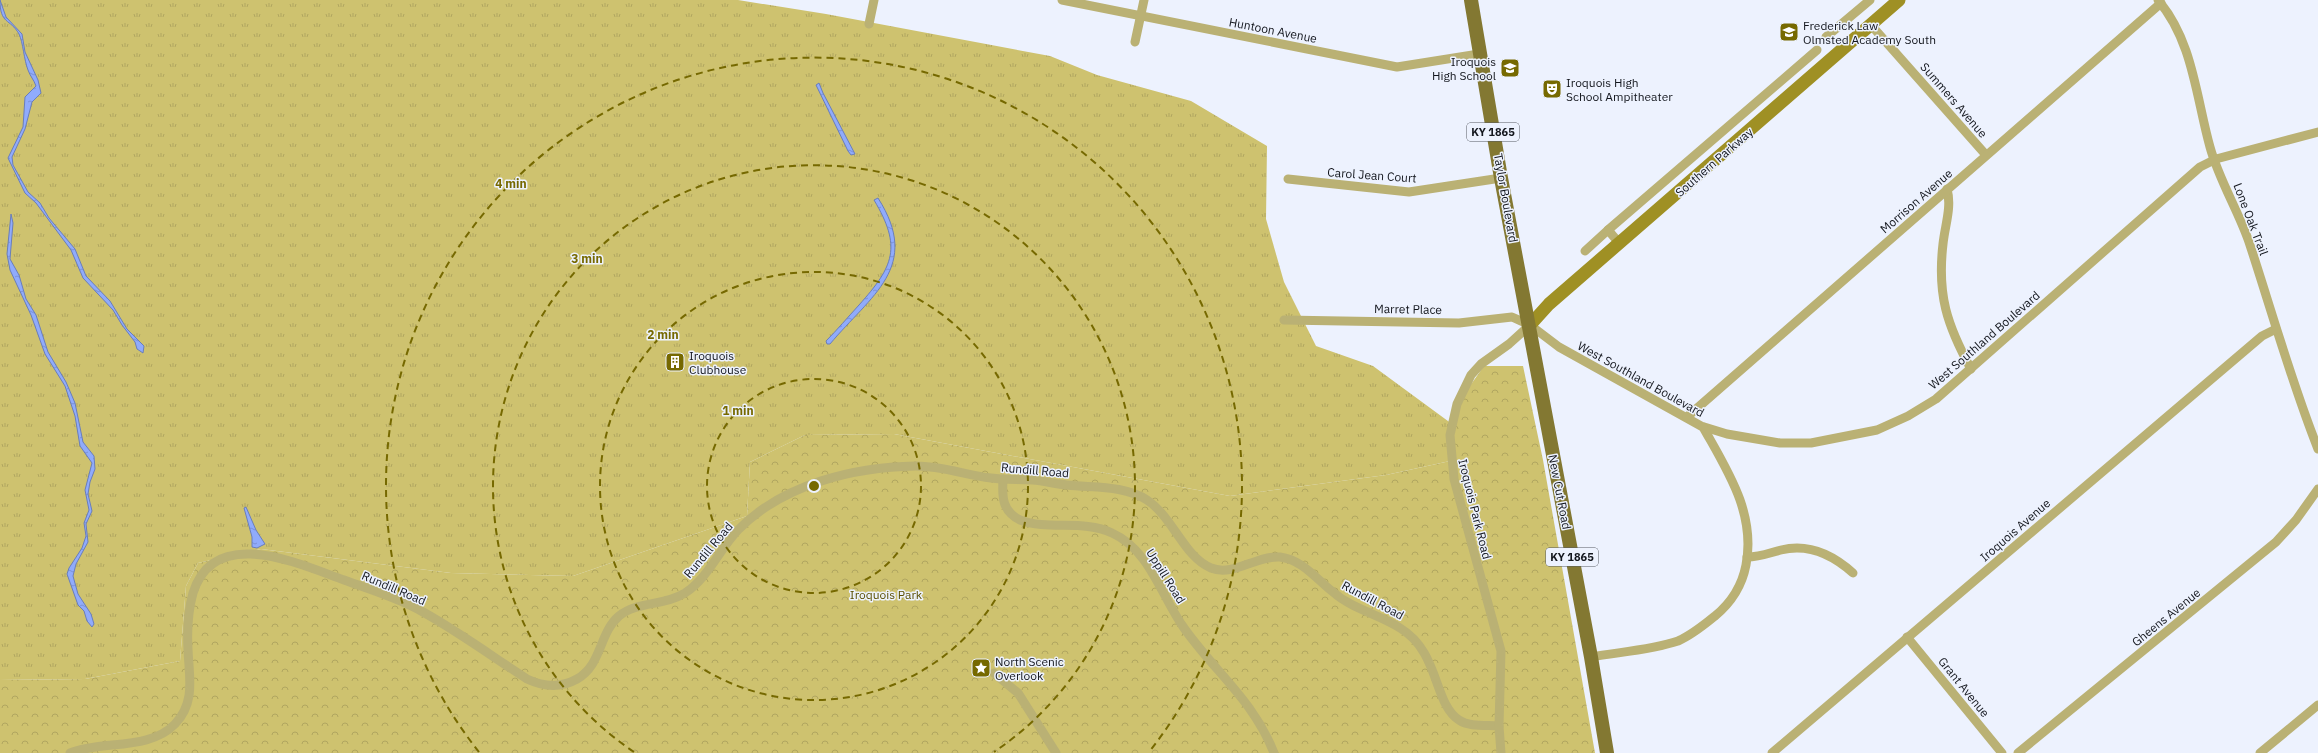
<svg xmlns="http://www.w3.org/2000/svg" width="2318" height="753" font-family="'IBM Plex Sans',sans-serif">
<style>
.grass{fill:url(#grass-tufts)}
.forest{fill:url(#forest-crowns)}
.water{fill:url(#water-ripples);stroke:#6a7eb9}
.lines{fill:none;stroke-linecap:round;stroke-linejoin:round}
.street{stroke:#bab174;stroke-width:9}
.secondary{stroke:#9f9024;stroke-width:13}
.primary{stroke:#837832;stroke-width:14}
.ring{fill:none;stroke:#766900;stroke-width:2;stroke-dasharray:7 5}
.labels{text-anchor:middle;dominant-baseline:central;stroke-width:3;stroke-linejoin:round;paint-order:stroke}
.shield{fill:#edf2fe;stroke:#545860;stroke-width:1}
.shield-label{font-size:11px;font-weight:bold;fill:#13161d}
.poi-label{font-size:12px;fill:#13161d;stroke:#edf2fe;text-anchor:start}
.street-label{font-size:12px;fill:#13161d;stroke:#edf2fe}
.park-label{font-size:12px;fill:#5a4f00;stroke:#edf2fe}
.centre{fill:#766900;stroke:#edf2fe;stroke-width:2}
.ring-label{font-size:12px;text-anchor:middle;font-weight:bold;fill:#766900;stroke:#edf2fe;stroke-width:3;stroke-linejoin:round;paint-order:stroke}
</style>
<defs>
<pattern id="grass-tufts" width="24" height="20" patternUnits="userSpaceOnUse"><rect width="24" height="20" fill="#cec26f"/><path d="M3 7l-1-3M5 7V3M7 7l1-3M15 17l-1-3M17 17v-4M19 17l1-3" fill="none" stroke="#b0a660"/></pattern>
<pattern id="forest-crowns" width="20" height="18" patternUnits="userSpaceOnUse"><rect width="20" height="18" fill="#cec26f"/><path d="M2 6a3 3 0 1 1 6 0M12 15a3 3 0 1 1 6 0" fill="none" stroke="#b0a660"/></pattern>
<pattern id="water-ripples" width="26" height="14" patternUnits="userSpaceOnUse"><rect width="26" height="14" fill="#90abfc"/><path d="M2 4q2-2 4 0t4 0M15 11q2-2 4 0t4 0" fill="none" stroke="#7b92d8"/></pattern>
</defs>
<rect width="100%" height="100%" fill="#edf2fe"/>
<path class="grass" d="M0,0H738L826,14L1050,56L1097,75L1191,101L1267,146L1266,219L1284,282L1316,346L1373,366L1452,424L1450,461L1386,475L1230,496L894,434L805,435L750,462L747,516L573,576L451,573L261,549L198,563L186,586L180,661L85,679L0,680Z"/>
<path class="forest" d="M1484,366H1523L1543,460L1595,753H0V680L85,679L180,661L186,586L198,563L261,549L451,573L573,576L747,516L750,462L805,435L894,434L1230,496L1386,475L1450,461L1457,404Z"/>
<g class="water">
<path d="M0,0L6,17L22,34L25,52L38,80L41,93L32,102L25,129L12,157L13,165L28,192L40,203L49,218L75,249L86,276L110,301L127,329L144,346L143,353L137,349L135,342L122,325L113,310L83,278L71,250L36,203L25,193L8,158L23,127L25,97L36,86C34,80 30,76 28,70C24,60 23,42 19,34C10,18 0,25 0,0Z"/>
<path d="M819,83L823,93L855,154L851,155L848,151L816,85Z"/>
<path d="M878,198C922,267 871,295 830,344H827L826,341C837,330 848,317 859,305C894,266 902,247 874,200Z"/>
<path d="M11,214L13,223L10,259L19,275L26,299L36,315L48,352L66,382L75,403L83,442L94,456L95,469L90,482L88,494L92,511L86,524L88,542L76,564L73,576L78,594L91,614L94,624L92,627L87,621L84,611L78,605L67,574L69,568L82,548L86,536L84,523L89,510L85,490L92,463L80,446L75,416L65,386L45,354L31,315L10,270L7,254Z"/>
<path d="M246,507L256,530L265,544L257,548L252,547V537L244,508Z"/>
</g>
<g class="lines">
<g class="street">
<path d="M1062,0L1397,67L1479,54"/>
<path d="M2158,0C2193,41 2196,97 2210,147C2219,180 2238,210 2249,242C2272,312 2291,381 2318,449"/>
<path d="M869,24L874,0"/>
<path d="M1871,25L1986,155"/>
<path d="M1826,37L1870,0"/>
<path d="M1135,42L1144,0"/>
<path d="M1288,179L1409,192L1501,178"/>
<path d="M1947,189C1952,207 1945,225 1943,244C1937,295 1947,325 1971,369"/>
<path d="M1620,244L1608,230L1817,50"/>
<path d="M1585,251L1608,230"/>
<path d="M1284,320L1459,323L1512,317L1530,325L1559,347L1701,426L1727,434L1780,443H1811L1877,430L1908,416L1936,399L2200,167L2216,159L2318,132"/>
<path d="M1687,417L2161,3"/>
<path d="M1003,479C1002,497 1002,511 1020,520C1049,531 1083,519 1112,533C1150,550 1161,596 1184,628C1215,672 1254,701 1274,753"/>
<path d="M1747,557C1760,557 1769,553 1781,550C1809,543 1833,555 1853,573"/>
<path d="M1907,637L2002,753"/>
<path d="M1591,657C1619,652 1651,650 1678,641C1692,635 1704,625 1715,616C1732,602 1742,586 1746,565C1756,513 1727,470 1703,427"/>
<path d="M994,673L1018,693L1056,753"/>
<path d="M70,753C103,740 149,751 175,724C196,702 189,677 188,649C187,631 188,611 193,593C214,524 299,564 344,580C371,590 399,598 423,612C459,632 493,657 527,679C544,687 561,688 577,679C602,665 599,633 619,616C638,601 664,606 685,593C708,578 719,550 738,530C783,484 854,467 916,466C942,466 966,475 991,478C1005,480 1019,479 1033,480C1044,481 1056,484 1067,485C1094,488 1124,485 1147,500C1173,517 1184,557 1211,568C1233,577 1257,555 1280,557C1303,560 1316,579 1333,592C1352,609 1378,614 1400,628C1440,652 1433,703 1459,720C1469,727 1486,725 1499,726"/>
<path d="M1501,753L1499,726L1501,651L1454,479L1450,435L1457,404L1471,375L1481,364L1509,344L1530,325"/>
<path d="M1772,753L2262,336L2276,329"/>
<path d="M2018,753L2276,542L2296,520L2318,489"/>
<path d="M2260,753L2318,705"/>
</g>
<path class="secondary" d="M1530,325L1549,304L1899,0"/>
<path class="primary" d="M1471,0L1501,178L1591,657L1607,753"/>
</g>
<g class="ring">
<circle cx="814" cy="486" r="107"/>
<circle cx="814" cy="486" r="214"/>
<path d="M634 752A321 321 0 1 1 994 752"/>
<path d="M479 752A428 428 0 1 1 1149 752"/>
</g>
<defs>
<symbol id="school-square" viewBox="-11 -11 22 22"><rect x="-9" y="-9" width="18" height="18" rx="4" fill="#766900" stroke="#edf2fe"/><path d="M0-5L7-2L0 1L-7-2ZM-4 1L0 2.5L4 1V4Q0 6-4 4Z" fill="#fff"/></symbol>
<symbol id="theatre-square" viewBox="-11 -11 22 22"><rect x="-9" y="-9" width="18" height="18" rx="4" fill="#766900" stroke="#edf2fe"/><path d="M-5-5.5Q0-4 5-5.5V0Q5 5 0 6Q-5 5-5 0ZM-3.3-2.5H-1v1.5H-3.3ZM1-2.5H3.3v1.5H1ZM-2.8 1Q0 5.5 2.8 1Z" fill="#fff"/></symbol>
<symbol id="building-square" viewBox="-11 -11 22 22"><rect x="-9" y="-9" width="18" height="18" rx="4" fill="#766900" stroke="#edf2fe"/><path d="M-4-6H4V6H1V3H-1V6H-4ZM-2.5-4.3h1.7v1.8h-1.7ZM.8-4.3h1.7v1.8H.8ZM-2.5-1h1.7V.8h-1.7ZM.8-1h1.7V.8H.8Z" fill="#fff"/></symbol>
<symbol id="sight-square" viewBox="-11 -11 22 22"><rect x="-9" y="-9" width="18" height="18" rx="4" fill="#766900" stroke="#edf2fe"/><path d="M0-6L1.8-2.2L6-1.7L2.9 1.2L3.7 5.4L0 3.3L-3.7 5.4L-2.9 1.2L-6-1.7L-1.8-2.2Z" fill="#fff"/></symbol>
</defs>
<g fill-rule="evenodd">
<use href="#school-square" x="1778" y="21" width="22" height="22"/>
<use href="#school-square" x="1499" y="57" width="22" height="22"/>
<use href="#theatre-square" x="1541" y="78" width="22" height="22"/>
<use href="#building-square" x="664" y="351" width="22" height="22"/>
<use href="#sight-square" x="970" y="657" width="22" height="22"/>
</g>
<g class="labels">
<g class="shield">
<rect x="1467" y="123" width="52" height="18" rx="3"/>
<rect x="1546" y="548" width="52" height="18" rx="3"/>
</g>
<g class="shield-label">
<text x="1493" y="132">KY 1865</text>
<text x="1572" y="557">KY 1865</text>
</g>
<g class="poi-label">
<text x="1803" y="25">Frederick Law<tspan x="1803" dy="14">Olmsted Academy South</tspan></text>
<text x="1496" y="61" text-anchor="end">Iroquois<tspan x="1496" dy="14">High School</tspan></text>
<text x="1566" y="82">Iroquois High<tspan x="1566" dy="14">School Ampitheater</tspan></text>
<text x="689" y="355">Iroquois<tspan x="689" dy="14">Clubhouse</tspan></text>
<text x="995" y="661">North Scenic<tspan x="995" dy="14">Overlook</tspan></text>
</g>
<g class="street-label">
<text transform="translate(1273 30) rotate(11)">Huntoon Avenue</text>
<text transform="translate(1954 100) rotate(49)">Summers Avenue</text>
<text transform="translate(1714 162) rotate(-41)">Southern Parkway</text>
<text transform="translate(1372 175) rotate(4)">Carol Jean Court</text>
<text transform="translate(1506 198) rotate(80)">Taylor Boulevard</text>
<text transform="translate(1916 201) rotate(-41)">Morrison Avenue</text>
<text transform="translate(2251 219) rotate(69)">Lone Oak Trail</text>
<text transform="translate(1408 309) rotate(1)">Marret Place</text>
<text transform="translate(1984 340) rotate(-41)">West Southland Boulevard</text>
<text transform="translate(1641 379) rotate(29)">West Southland Boulevard</text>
<text transform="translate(1035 470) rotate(5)">Rundill Road</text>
<text transform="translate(1560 492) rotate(79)">New Cut Road</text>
<text transform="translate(1475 509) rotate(76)">Iroquois Park Road</text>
<text transform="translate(2015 530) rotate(-41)">Iroquois Avenue</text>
<text transform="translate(708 550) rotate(-50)">Rundill Road</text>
<text transform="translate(1166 576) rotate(58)">Uppill Road</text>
<text transform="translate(394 588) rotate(23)">Rundill Road</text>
<text transform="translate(1373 600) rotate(28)">Rundill Road</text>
<text transform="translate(2166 617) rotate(-39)">Gheens Avenue</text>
<text transform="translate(1964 687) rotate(51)">Grant Avenue</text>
</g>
<g class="park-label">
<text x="886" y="594">Iroquois Park</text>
</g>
</g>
<circle cx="814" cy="486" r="6" class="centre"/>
<g class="ring-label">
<text x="511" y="188">4 min</text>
<text x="587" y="263">3 min</text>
<text x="663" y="339">2 min</text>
<text x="738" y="415">1 min</text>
</g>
</svg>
